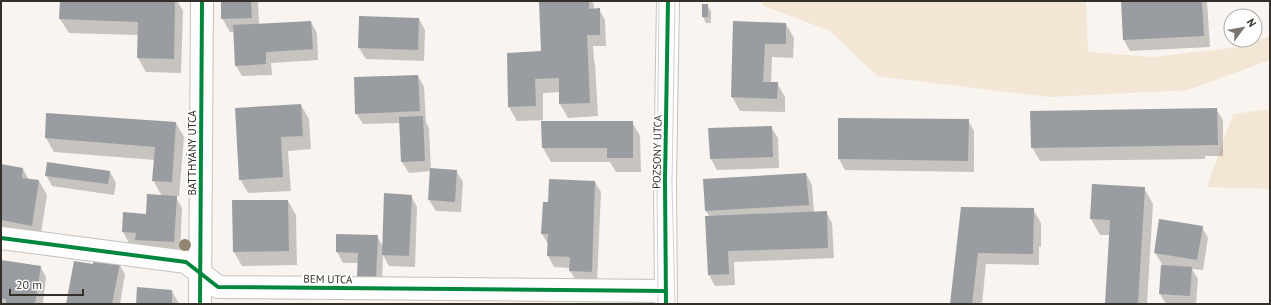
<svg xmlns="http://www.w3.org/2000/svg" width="1271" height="305" font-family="'PT Sans',sans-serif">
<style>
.green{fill:#f3e6d5}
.shadow{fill:#0003}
.building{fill:#999da1}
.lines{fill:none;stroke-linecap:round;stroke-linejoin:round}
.street-casing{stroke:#c6c1bc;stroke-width:24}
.secondary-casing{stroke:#c6c1bc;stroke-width:24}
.street{stroke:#fefdfd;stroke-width:22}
.secondary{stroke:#fefdfd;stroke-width:22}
.tram{stroke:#d3d1d0;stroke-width:1}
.cycleway-casing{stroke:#fff;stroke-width:6}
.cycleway{stroke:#00873e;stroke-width:4}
.tree{fill:#93846f}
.labels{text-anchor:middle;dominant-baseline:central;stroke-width:4;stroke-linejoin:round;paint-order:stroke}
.street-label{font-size:11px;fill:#342f28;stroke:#fff}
</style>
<rect width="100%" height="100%" fill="#f9f4ef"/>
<g class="green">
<path d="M759,1H1086L1088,52L1152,57L1240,47L1270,36V60L1188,90L1049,97L877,76L830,31L764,6Z"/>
<path d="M1270,110V189L1207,187L1233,114L1255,111Z"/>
</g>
<g class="shadow">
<path d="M61,1H181V2H178L183,11L181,73L146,72L138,58V35L69,33L60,19Z"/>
<path d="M222,1H258L259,25L311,22L317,33L318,60L271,63L272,75L242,76L236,66L234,32H230L222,18Z"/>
<path d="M540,1H592L594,5V10L599,9L605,20L606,46H593L594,61L595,64L598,116L568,118L560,104V92L543,93V120L517,121L509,107L542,52Z"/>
<path d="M1122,1H1207L1210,47L1130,51L1124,40Z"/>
<path d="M707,5L711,11V23H706L703,17Z"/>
<path d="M419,19L425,30L424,61L366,59L359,48Z"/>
<path d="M734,23L786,24L794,38L793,58L772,57L771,83H777L785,97V112L740,111L732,97Z"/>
<path d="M418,76L424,87L426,122L429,128L431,170L456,171L463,182L461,212L436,211L429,200L431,171L409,173L402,162L400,123L363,124L356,113Z"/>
<path d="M301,105L309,119L311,149L288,151L291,191L248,193L240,179Z"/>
<path d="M1216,109L1223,120V156H1205V159L1040,161L1032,147Z"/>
<path d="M47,114L176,123L184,137L179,196H175L182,208L180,253L143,251L138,244L129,243L123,232L146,215L162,196L153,180L155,160L54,152L46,138Z"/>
<path d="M839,119L968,120L974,131V172L845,170L839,159Z"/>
<path d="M632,122L640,136L641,172H616L610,162H551L543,148Z"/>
<path d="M771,127L778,138L779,168L717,170L711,159Z"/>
<path d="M1,165L23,169L29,180L39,181L47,195L40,239L1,233Z"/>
<path d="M110,172L116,183L114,195L52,186L46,175Z"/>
<path d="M806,174L812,185L814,213L826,212L832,223L834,258L734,262L735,285L715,286L709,275L710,217L706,211L704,180Z"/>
<path d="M595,182L601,192L597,283L577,282L570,271V268L554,267L548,256V244L542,234L549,203Z"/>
<path d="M1144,188L1153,204L1147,304H1106L1111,235H1100L1091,219Z"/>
<path d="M411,196L417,207L415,267L389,266L383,255L382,289L358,263H343L337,252L377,236L383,247Z"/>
<path d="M288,201L296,215L297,265L242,266L234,252Z"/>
<path d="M962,208L1033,209L1041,223V247H1039V265L986,264L982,304H951Z"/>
<path d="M1202,227L1208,238L1203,270L1192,269L1198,279L1196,304H1166L1160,294L1162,264L1155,253Z"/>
<path d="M1,261L40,266L46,277L43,304H1Z"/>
<path d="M119,264L125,274L120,304H67L94,266Z"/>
<path d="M172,291L179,304H137Z"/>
</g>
<g class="building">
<path d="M60,1H175L174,59L137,58L138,22L59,19Z"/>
<path d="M221,1H251L252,18L221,19Z"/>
<path d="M539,1H589V9L600,8V35H587L590,103L559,104V78L535,79L536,106L508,107L507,53L541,51Z"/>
<path d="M1121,1H1202L1204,36L1123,40Z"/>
<rect x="702" y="4" width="6" height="13"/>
<path d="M359,16L419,18L418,50L358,48Z"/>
<path d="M311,21L313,49L266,52V64L235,66L233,25Z"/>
<path d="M733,21L786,23V44H765L763,82H778L777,99L731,97Z"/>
<path d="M418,75L420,111L355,114L354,77Z"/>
<path d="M301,104L303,136L281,137L283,177L239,180L235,108Z"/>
<path d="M1217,108L1218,145L1031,148L1030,111Z"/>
<path d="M46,113L176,122L172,182L152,181L155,147L45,138Z"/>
<path d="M423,116L425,161L401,162L399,117Z"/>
<path d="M838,118L969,119L968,161L838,159Z"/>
<path d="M541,121H633V158H607V148H542Z"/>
<path d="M772,126L773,157L710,159L708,128Z"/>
<path d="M47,162L110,171L108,184L45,176Z"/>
<path d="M1,164L23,168L22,178L39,180L32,226L1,220Z"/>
<path d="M430,168L457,170L455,202L428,200Z"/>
<path d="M806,173L809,205L705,211L703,179Z"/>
<path d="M549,179L595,181L592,272L569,271L570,257L547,256L548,234H541L543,202H548Z"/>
<path d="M1092,184L1145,187L1138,304H1105L1110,220L1090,219Z"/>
<path d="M384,193L412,195L409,256L382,255Z"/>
<path d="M147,194L177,196L174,242L135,240L136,233L122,232L123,212L146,214Z"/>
<path d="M232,200H288L289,251L233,252Z"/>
<path d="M961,207L1034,208L1033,254L978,253L972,304H950Z"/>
<path d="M827,211L828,248L728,251L729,274L708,275L705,216Z"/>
<path d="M1159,219L1203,226L1197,260L1154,253Z"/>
<path d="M336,234L378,235L376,278H357L358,253L336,252Z"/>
<path d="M94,258L120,263L112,304H66L74,261L93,264Z"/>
<path d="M1,260L41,266L35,304H6V299H1Z"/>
<path d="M1161,265L1192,267L1190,296L1159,294Z"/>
<path d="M137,287L172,290V304H136Z"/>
</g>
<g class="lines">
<defs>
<g id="street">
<path d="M1,238L186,262L218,287L666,291"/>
<path d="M200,304L202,1"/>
</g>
<path id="secondary" d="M666,304L665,180L668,1"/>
</defs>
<use href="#street" class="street-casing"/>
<use href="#secondary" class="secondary-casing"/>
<use href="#street" class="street"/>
<use href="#secondary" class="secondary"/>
<g class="tram">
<path d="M658,304L657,182L659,1"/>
<path d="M675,304L672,184L675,1"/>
</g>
<defs>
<g id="cycleway">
<path d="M1,238L186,262L218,287L666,291"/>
<path d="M200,304L202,1"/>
<path d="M666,304L665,180L668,1"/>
</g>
</defs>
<use href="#cycleway" class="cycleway-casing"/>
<use href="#cycleway" class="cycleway"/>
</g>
<circle class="tree" cx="185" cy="245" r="6"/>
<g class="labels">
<g class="street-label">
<text transform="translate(657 152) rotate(-89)">POZSONY UTCA</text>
<text transform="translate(192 153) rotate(-90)">BATTHYÁNY UTCA</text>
<text transform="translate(328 279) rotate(1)">BEM UTCA</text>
</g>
</g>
<rect width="1271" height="305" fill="none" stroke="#342f28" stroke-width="4"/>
<g transform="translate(1243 28) rotate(58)"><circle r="19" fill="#ffffff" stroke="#aeaca9"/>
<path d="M0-3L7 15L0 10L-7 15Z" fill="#79746e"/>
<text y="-6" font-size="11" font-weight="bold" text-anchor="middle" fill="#342f28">N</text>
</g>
<path d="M10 289v6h73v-6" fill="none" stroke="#342f28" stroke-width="2"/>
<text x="16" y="289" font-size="12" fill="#342f28" stroke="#ffffff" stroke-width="3" paint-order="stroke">20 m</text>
</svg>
